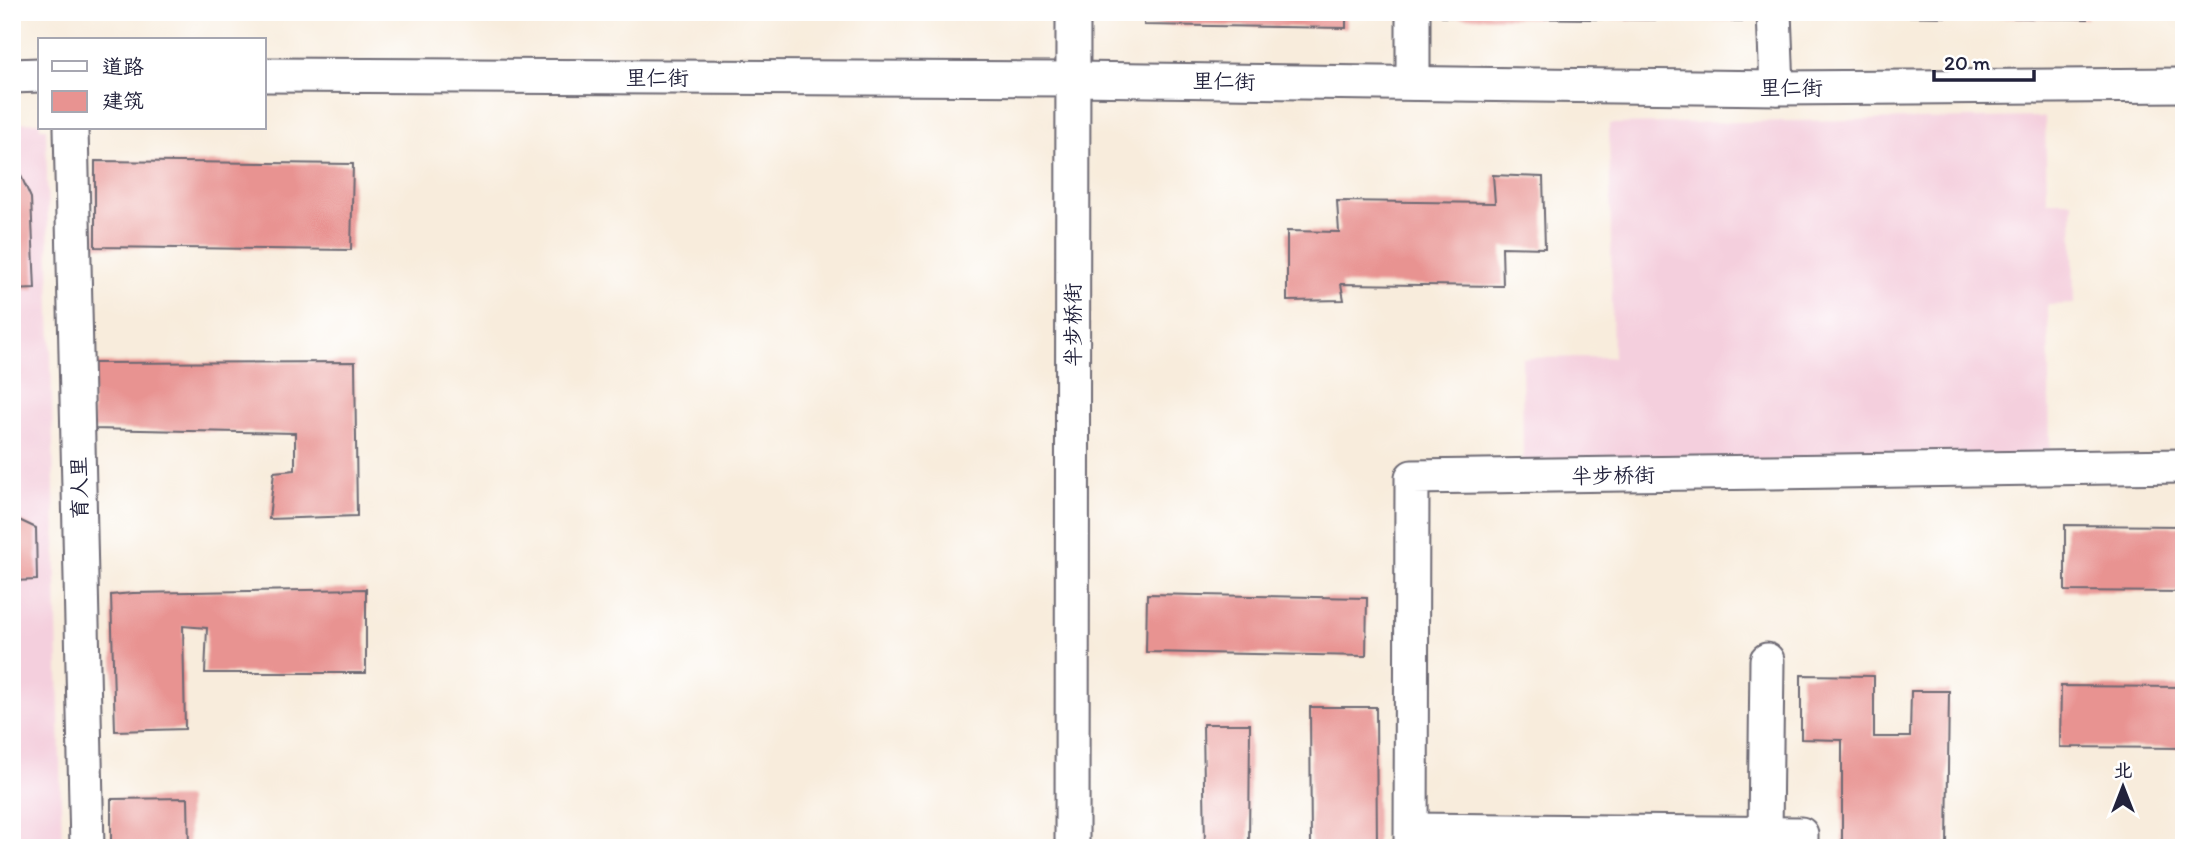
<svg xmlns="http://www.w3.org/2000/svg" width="2196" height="860" font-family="Itim,'LXGW WenKai TC',sans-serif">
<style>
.built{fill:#f4cfdd}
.building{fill:#e89391}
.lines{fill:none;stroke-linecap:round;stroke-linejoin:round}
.street-casing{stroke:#6d6973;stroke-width:37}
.street{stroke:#fff;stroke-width:33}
.labels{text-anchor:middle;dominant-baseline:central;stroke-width:7;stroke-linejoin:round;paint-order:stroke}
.street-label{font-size:21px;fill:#22223b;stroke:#fff}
</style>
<rect width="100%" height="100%" fill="#fff"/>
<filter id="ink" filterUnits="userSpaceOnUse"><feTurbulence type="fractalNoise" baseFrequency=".0143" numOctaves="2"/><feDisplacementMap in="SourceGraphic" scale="14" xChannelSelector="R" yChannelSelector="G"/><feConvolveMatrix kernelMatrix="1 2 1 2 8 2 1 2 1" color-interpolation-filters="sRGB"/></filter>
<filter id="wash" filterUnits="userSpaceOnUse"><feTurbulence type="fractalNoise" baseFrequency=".00686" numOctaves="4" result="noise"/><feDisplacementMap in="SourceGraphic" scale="28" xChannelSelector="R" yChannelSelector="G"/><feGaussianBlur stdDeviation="1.57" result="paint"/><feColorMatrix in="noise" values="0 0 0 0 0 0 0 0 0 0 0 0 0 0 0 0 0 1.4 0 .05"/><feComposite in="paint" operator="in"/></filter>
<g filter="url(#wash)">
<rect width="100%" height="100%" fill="#f8ecdc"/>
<g class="built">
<path d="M2045,117L2047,201H2072L2074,304L2048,305L2050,457L1523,465L1522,358L1613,357L1609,124Z"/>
<path d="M40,122V128H46L62,848H12V123Z"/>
</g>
<g id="blocks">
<g class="building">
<path d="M1144,12H1346V28L1144,25Z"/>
<path d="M1442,12H1747V21L1442,17Z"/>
<path d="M1822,12H2087V19L1822,15Z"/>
<path d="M12,156L31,198L35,289L12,290Z"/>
<path d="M95,161L353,164L351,250L95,247Z"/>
<path d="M1493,175L1543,177L1545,248L1502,247L1503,286L1341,284L1344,300L1287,301V231L1339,232L1337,201L1495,203Z"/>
<path d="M355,362L357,516L269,519L274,472L295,470V433L92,429L93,363Z"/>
<path d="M14,451L17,519L36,528L37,580L12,581V452Z"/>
<path d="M2065,525L2184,526V592L2065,591Z"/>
<path d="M366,589V673H205L207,628L183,626L185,729L115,731L111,595L133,593Z"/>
<path d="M1147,594L1367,598L1366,656L1146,652Z"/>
<path d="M1801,675L1874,676V737H1910L1911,691H1949L1947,847L1842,846V740L1801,739Z"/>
<path d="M2061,686L2184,687V748L2060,747Z"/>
<path d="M1310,707H1376L1377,848H1311Z"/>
<path d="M1203,724H1250L1249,848H1205Z"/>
<path d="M188,798L189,848H111V799Z"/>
</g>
</g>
</g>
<g filter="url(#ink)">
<use href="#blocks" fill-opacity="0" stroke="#6d6973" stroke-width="2"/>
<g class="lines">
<defs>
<g id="street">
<path d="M1413,12V83"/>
<path d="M1774,12L1777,88"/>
<path d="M264,75L1073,79L1777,88L2184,85"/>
<path d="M12,76L40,75"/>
<path d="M71,128L87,848"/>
<path d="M1412,830L1801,834V848"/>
<path d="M1765,834L1767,660"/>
<path d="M1072,848L1073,12"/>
<path d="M1411,848L1412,477L2184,466"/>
</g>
</defs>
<use href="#street" class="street-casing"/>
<use href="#street" class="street"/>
</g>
</g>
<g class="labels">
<g class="street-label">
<text x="657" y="77">里仁街</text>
<text transform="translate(1224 81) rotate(1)">里仁街</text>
<text x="1791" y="87">里仁街</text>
<text transform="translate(1072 325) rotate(-90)">半步桥街</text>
<text transform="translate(1613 475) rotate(-1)">半步桥街</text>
<text transform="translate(79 488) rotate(-91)">育人里</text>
</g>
</g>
<rect width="2196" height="860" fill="none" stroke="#fff" stroke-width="42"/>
<rect x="38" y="38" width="228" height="91" fill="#ffffff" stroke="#a7a7b1" stroke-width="2"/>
<rect x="52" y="61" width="35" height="10" fill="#ffffff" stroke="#a7a7b1" stroke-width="2"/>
<text x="102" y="74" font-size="21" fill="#22223b">道路</text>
<rect x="52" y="91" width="35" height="21" fill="#e89391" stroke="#a7a7b1" stroke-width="2"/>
<text x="102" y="108" font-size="21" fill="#22223b">建筑</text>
<g transform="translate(2123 787)" stroke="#ffffff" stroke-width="5" paint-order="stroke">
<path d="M0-5L12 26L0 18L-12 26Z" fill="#22223b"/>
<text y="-10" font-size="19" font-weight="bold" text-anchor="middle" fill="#22223b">北</text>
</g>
<path d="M1934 70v10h100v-10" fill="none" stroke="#22223b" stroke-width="3.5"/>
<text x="1944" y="70" font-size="21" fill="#22223b" stroke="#ffffff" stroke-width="5" paint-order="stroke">20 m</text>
</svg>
